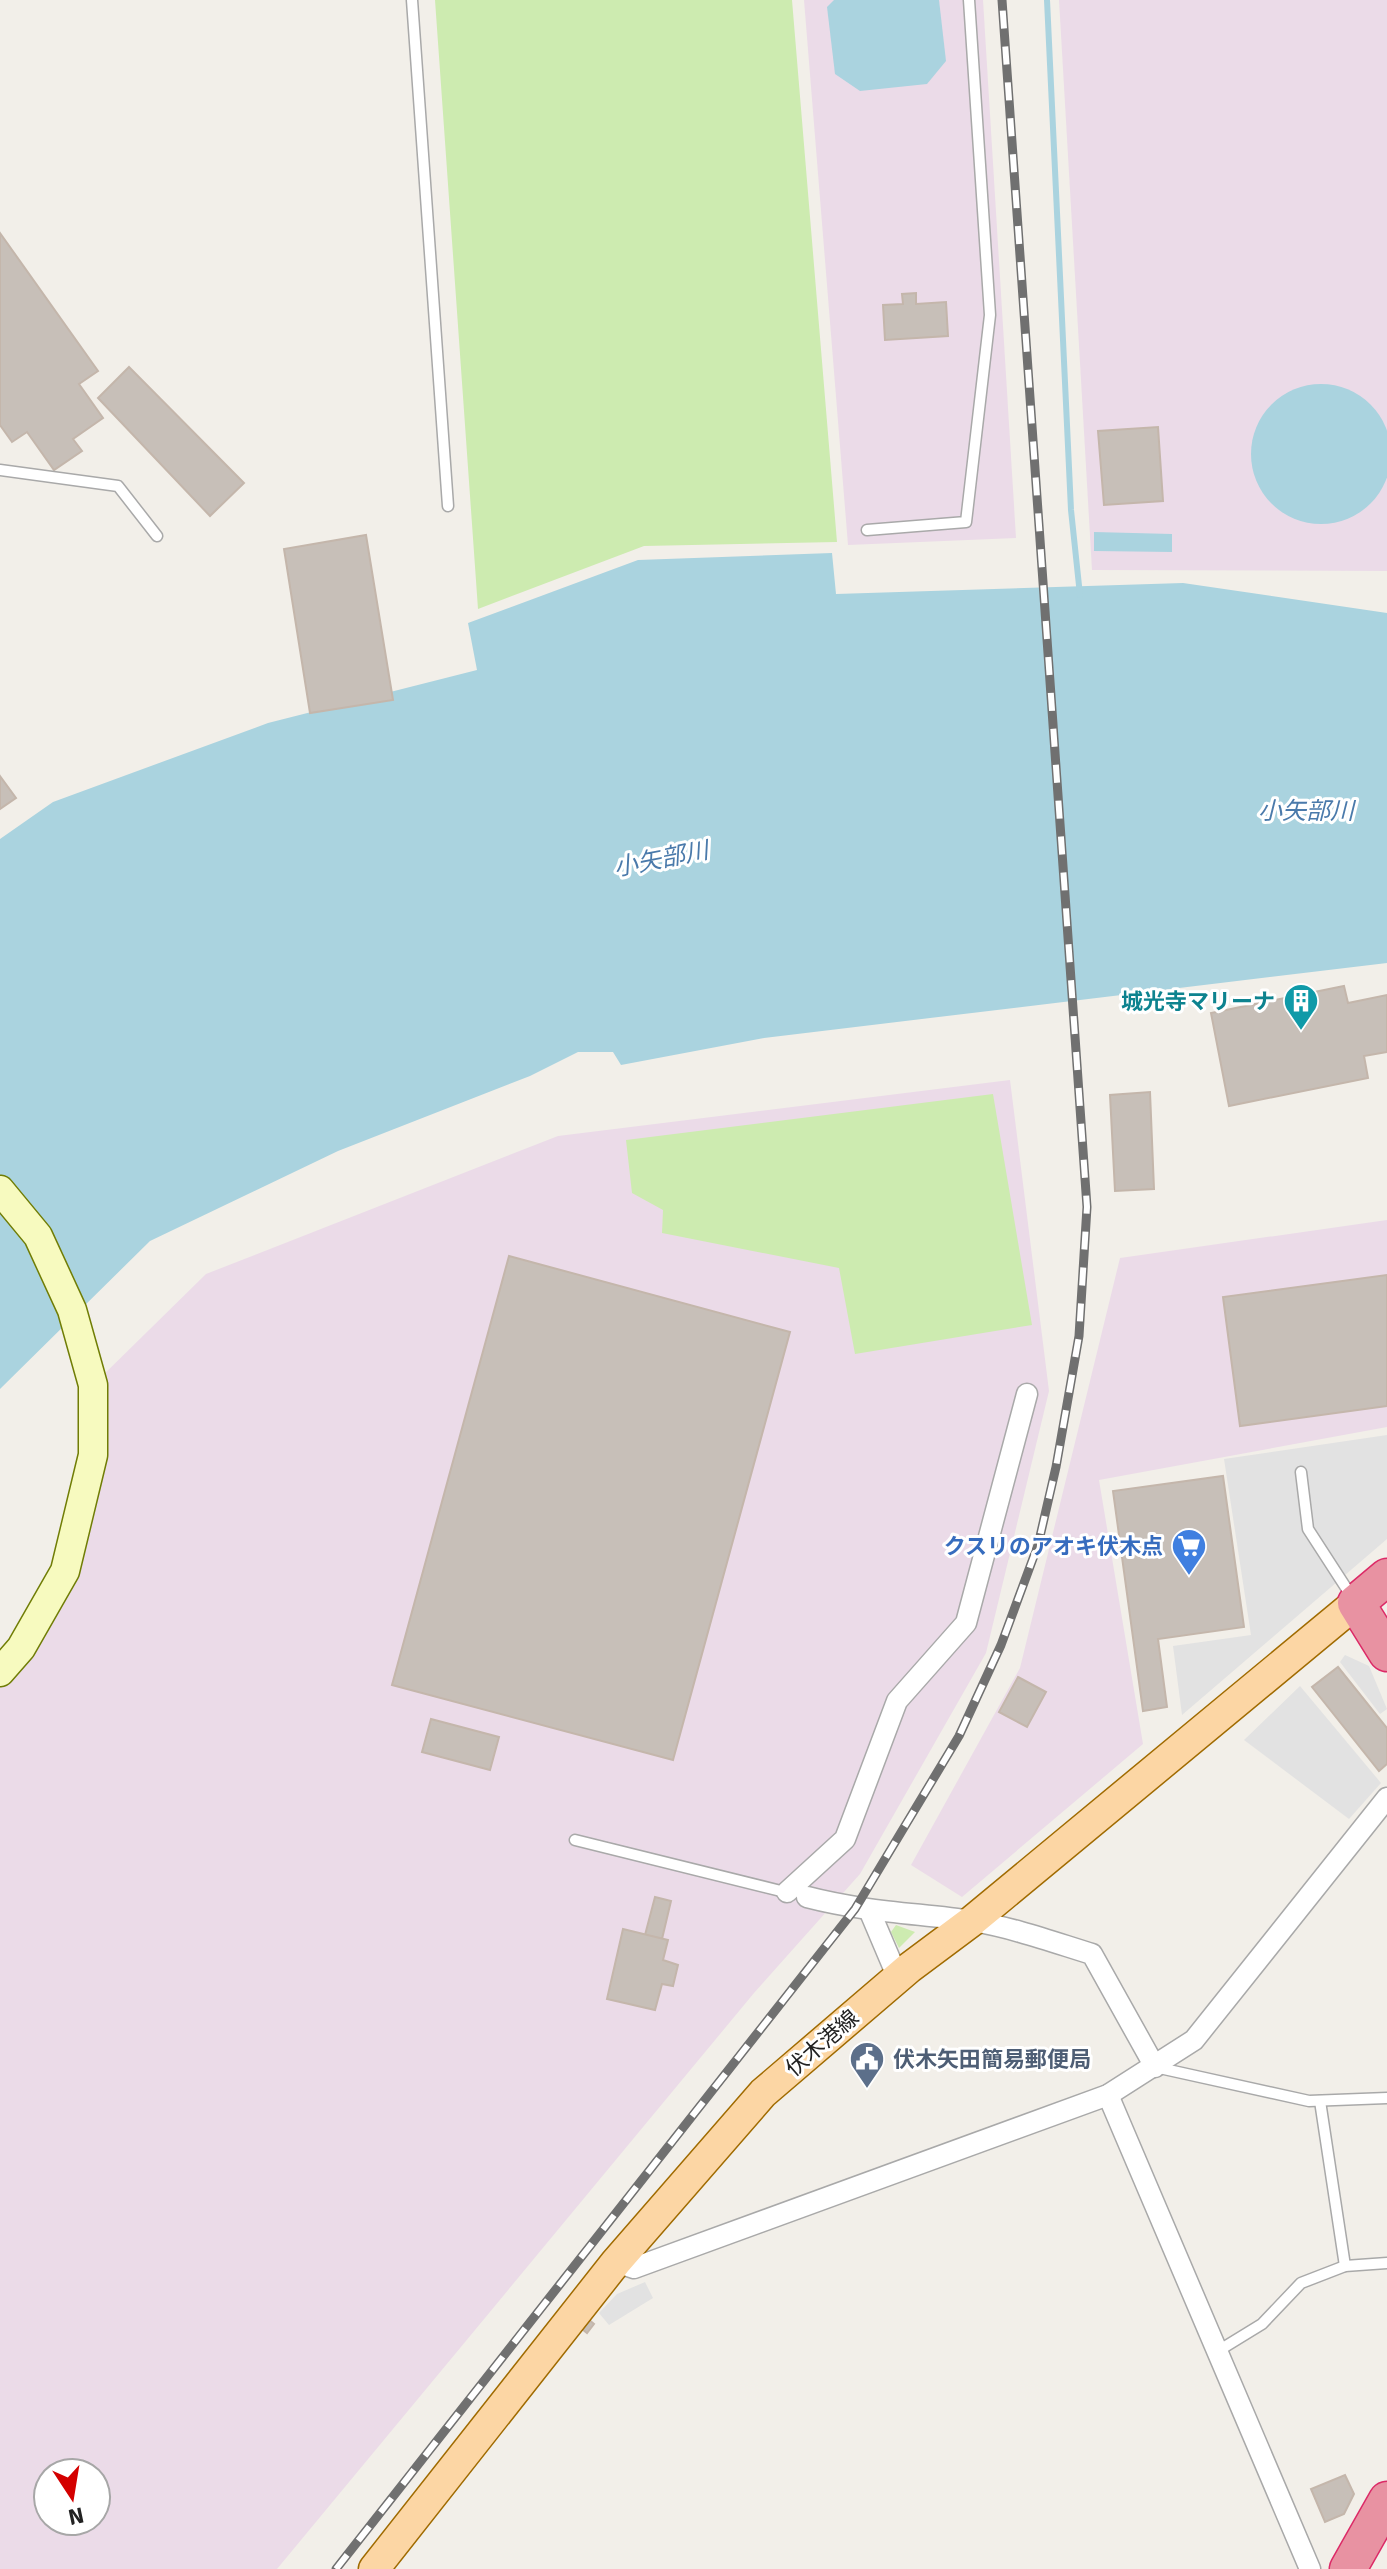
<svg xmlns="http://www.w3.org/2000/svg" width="1387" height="2569" font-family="Signika,'Noto Sans JP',sans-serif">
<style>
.industrial{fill:#ebdbe8;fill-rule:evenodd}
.grass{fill:#cdebb0}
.parking{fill:#e2e2e2}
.water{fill:#aad3df}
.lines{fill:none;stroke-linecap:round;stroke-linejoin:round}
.stream{stroke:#aad3df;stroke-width:6}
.building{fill:#c7bfb8;stroke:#c4b6ab;stroke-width:2}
.lane-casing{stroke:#a9a9a9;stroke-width:13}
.street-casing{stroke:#a9a9a9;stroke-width:23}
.secondary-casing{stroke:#707d05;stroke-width:31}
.primary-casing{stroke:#a06b00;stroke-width:33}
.highway-casing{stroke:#dc2a67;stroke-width:39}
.lane{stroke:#fff;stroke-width:10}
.street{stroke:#fff;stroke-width:20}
.secondary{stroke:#f7fabf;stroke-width:28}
.primary{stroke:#fcd6a4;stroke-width:30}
.highway{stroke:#e892a2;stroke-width:36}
.rail-casing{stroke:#707070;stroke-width:9}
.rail{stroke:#fff;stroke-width:6;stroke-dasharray:18;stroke-linecap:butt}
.labels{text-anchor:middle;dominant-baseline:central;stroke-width:6;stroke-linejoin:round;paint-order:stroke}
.culture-label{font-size:22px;font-weight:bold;fill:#0d838f;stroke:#fff;text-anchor:end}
.shop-label{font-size:22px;font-weight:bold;fill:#366cbe;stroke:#fff;text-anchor:end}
.street-label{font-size:22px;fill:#222;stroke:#fff}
.service-label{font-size:22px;font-weight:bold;fill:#4e5e75;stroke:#fff;text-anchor:start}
.water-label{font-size:24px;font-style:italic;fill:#4a7aab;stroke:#fff}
</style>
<rect width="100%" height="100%" fill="#f2efe9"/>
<g class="industrial">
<path d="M804,0H983L1016,538L848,545Z"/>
<path d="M1059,0H1387V571L1092,570Z"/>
<path d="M1010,1080L1049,1391L986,1653L860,1874L754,1993L277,2569H0V1672L65,1571L93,1385L206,1274L558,1136ZM48,2473H96V2521H48Z"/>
<path d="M1387,1220V1427L1099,1480L1143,1744L962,1897L911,1865L1020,1668L1120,1258Z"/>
</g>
<g class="grass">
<path d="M435,0H792L837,542L644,546L478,609Z"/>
<path d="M993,1094L1032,1325L855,1354L839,1268L662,1233L663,1210L632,1193L626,1140Z"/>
<path d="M896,1925L915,1932L899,1948L891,1932Z"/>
</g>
<g class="parking">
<path d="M1387,1435V1539L1182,1715L1173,1646L1251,1635L1224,1459Z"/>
<path d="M1345,1655L1369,1666L1387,1709L1380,1714L1340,1662Z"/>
<path d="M1300,1686L1381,1783L1349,1819L1244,1740Z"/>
<path d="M645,2282L653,2298L609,2325L599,2313L617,2294Z"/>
</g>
<g class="water">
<path d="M834,0H939L946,61L927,84L860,91L835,74L827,7Z"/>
<circle cx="1321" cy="454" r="70"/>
<path d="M1094,532L1172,534V552L1094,551Z"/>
<path d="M832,553L836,594L1183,583L1387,613V963L764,1038L621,1065L613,1052H578L530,1076L338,1151L150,1241L0,1389V839L53,802L268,723L477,670L468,623L638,560Z"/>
</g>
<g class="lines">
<path class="stream" d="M1047,0L1071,510L1080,595"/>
</g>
<g class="building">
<path d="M0,233L98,371L79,384L103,418L73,439L82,451L54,470L27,432L12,442L0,425Z"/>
<path d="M916,293V304L946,302L948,336L885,340L883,305L903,304L902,294Z"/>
<path d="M129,367L244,483L210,516L98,398Z"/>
<path d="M1158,427L1163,501L1104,505L1098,431Z"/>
<path d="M366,535L393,700L310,713L284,549Z"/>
<path d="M0,776L16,798L0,809Z"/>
<path d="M1344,986L1348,1003L1387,995V1052L1364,1056L1368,1078L1229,1106L1211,1013Z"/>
<path d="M1150,1092L1154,1189L1115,1191L1110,1095Z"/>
<path d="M509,1256L790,1332L673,1760L392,1685Z"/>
<path d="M1387,1275V1406L1240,1426L1223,1297Z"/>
<path d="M1223,1476L1244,1627L1158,1639L1167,1707L1143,1711L1113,1491Z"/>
<path d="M1338,1667L1387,1728V1764L1379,1771L1312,1687Z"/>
<path d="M1018,1677L1046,1692L1027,1727L999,1712Z"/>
<path d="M431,1719L499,1737L490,1770L422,1752Z"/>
<path d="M655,1897L671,1901L662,1939L645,1935Z"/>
<path d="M623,1929L668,1940L663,1960L678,1965L673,1986L662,1984L655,2010L607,1999Z"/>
<path d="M583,2315L594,2324L587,2333L576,2324Z"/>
<path d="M1345,2475L1354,2494L1344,2514L1325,2522L1311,2489Z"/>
</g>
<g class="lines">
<defs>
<g id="lane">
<path d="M412,0L448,506"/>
<path d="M0,470L118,486L157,536"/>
<path d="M867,530L966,522L990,315L969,0"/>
<path d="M1301,1472L1308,1529L1352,1597"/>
<path d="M575,1840L789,1893"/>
<path d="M1155,2067L1309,2101L1387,2098"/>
<path d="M1320,2101L1345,2266"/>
<path d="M1218,2351L1262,2324L1301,2283L1345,2266L1387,2263"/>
</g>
<g id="street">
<path d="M787,1892L845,1839L897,1701L966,1623L1027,1394"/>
<path d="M807,1897C865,1912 915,1913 973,1921C1014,1928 1053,1942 1092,1954L1155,2067"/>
<path d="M870,1912L898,1978"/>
<path d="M1108,2095L1310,2569"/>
<path d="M616,2262L634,2268L1108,2095L1194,2040L1387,1798"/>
</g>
<path id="secondary" d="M0,1190L38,1236L72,1310L93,1385V1455L65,1571L21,1648L0,1672"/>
<path id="primary" d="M374,2569L616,2262L763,2093L909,1968L972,1921L1356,1603"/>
<g id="highway">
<path d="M1387,1577L1356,1603L1387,1653"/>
<path d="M1348,2569L1387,2500"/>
</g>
</defs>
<use href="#lane" class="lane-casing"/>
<use href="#street" class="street-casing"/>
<use href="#secondary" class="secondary-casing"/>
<use href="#primary" class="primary-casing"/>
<use href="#highway" class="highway-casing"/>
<use href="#lane" class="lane"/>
<use href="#street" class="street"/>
<use href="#secondary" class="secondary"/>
<use href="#primary" class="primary"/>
<use href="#highway" class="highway"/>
<defs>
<path id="rail" d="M336,2569L855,1909L959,1736L1001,1645L1038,1545L1056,1467L1079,1336L1087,1207L1002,0"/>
</defs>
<use href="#rail" class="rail-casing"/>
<use href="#rail" class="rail"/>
</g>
<defs>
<symbol id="building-pin" viewBox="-11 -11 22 30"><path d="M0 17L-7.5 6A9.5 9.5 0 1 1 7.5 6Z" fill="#0f9aa8" stroke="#fff"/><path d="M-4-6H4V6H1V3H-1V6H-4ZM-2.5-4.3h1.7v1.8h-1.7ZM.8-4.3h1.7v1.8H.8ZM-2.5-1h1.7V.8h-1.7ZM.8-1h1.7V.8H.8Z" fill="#fff"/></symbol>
<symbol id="supermarket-pin" viewBox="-11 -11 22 30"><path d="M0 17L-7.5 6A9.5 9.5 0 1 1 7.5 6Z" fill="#3f7fe0" stroke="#fff"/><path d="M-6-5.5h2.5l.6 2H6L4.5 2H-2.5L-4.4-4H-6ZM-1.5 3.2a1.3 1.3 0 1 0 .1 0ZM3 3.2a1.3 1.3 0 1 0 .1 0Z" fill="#fff"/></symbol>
<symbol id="civic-pin" viewBox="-11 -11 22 30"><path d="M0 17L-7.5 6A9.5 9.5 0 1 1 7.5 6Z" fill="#5c6f8a" stroke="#fff"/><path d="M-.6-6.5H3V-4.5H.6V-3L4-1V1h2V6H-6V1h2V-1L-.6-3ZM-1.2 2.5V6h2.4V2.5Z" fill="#fff"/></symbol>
</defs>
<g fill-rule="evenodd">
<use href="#building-pin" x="1281" y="981" width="40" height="54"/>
<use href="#supermarket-pin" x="1169" y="1526" width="40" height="54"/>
<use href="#civic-pin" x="847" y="2039" width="40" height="54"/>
</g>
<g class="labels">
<g class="culture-label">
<text x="1275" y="1001">城光寺マリーナ</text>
</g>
<g class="shop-label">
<text x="1163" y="1546">クスリのアオキ伏木点</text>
</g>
<g class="street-label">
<text transform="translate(822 2043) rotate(-41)">伏木港線</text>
</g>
<g class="service-label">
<text x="893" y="2059">伏木矢田簡易郵便局</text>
</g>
<g class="water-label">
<text x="1306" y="811">小矢部川</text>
<text transform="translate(661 859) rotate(-11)">小矢部川</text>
</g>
</g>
<g transform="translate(72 2497) rotate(168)"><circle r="38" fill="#ffffff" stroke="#a7a7a7" stroke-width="2"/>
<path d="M0-6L14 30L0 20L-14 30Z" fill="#d40000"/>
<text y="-12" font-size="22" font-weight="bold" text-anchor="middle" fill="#222222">N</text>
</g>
</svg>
